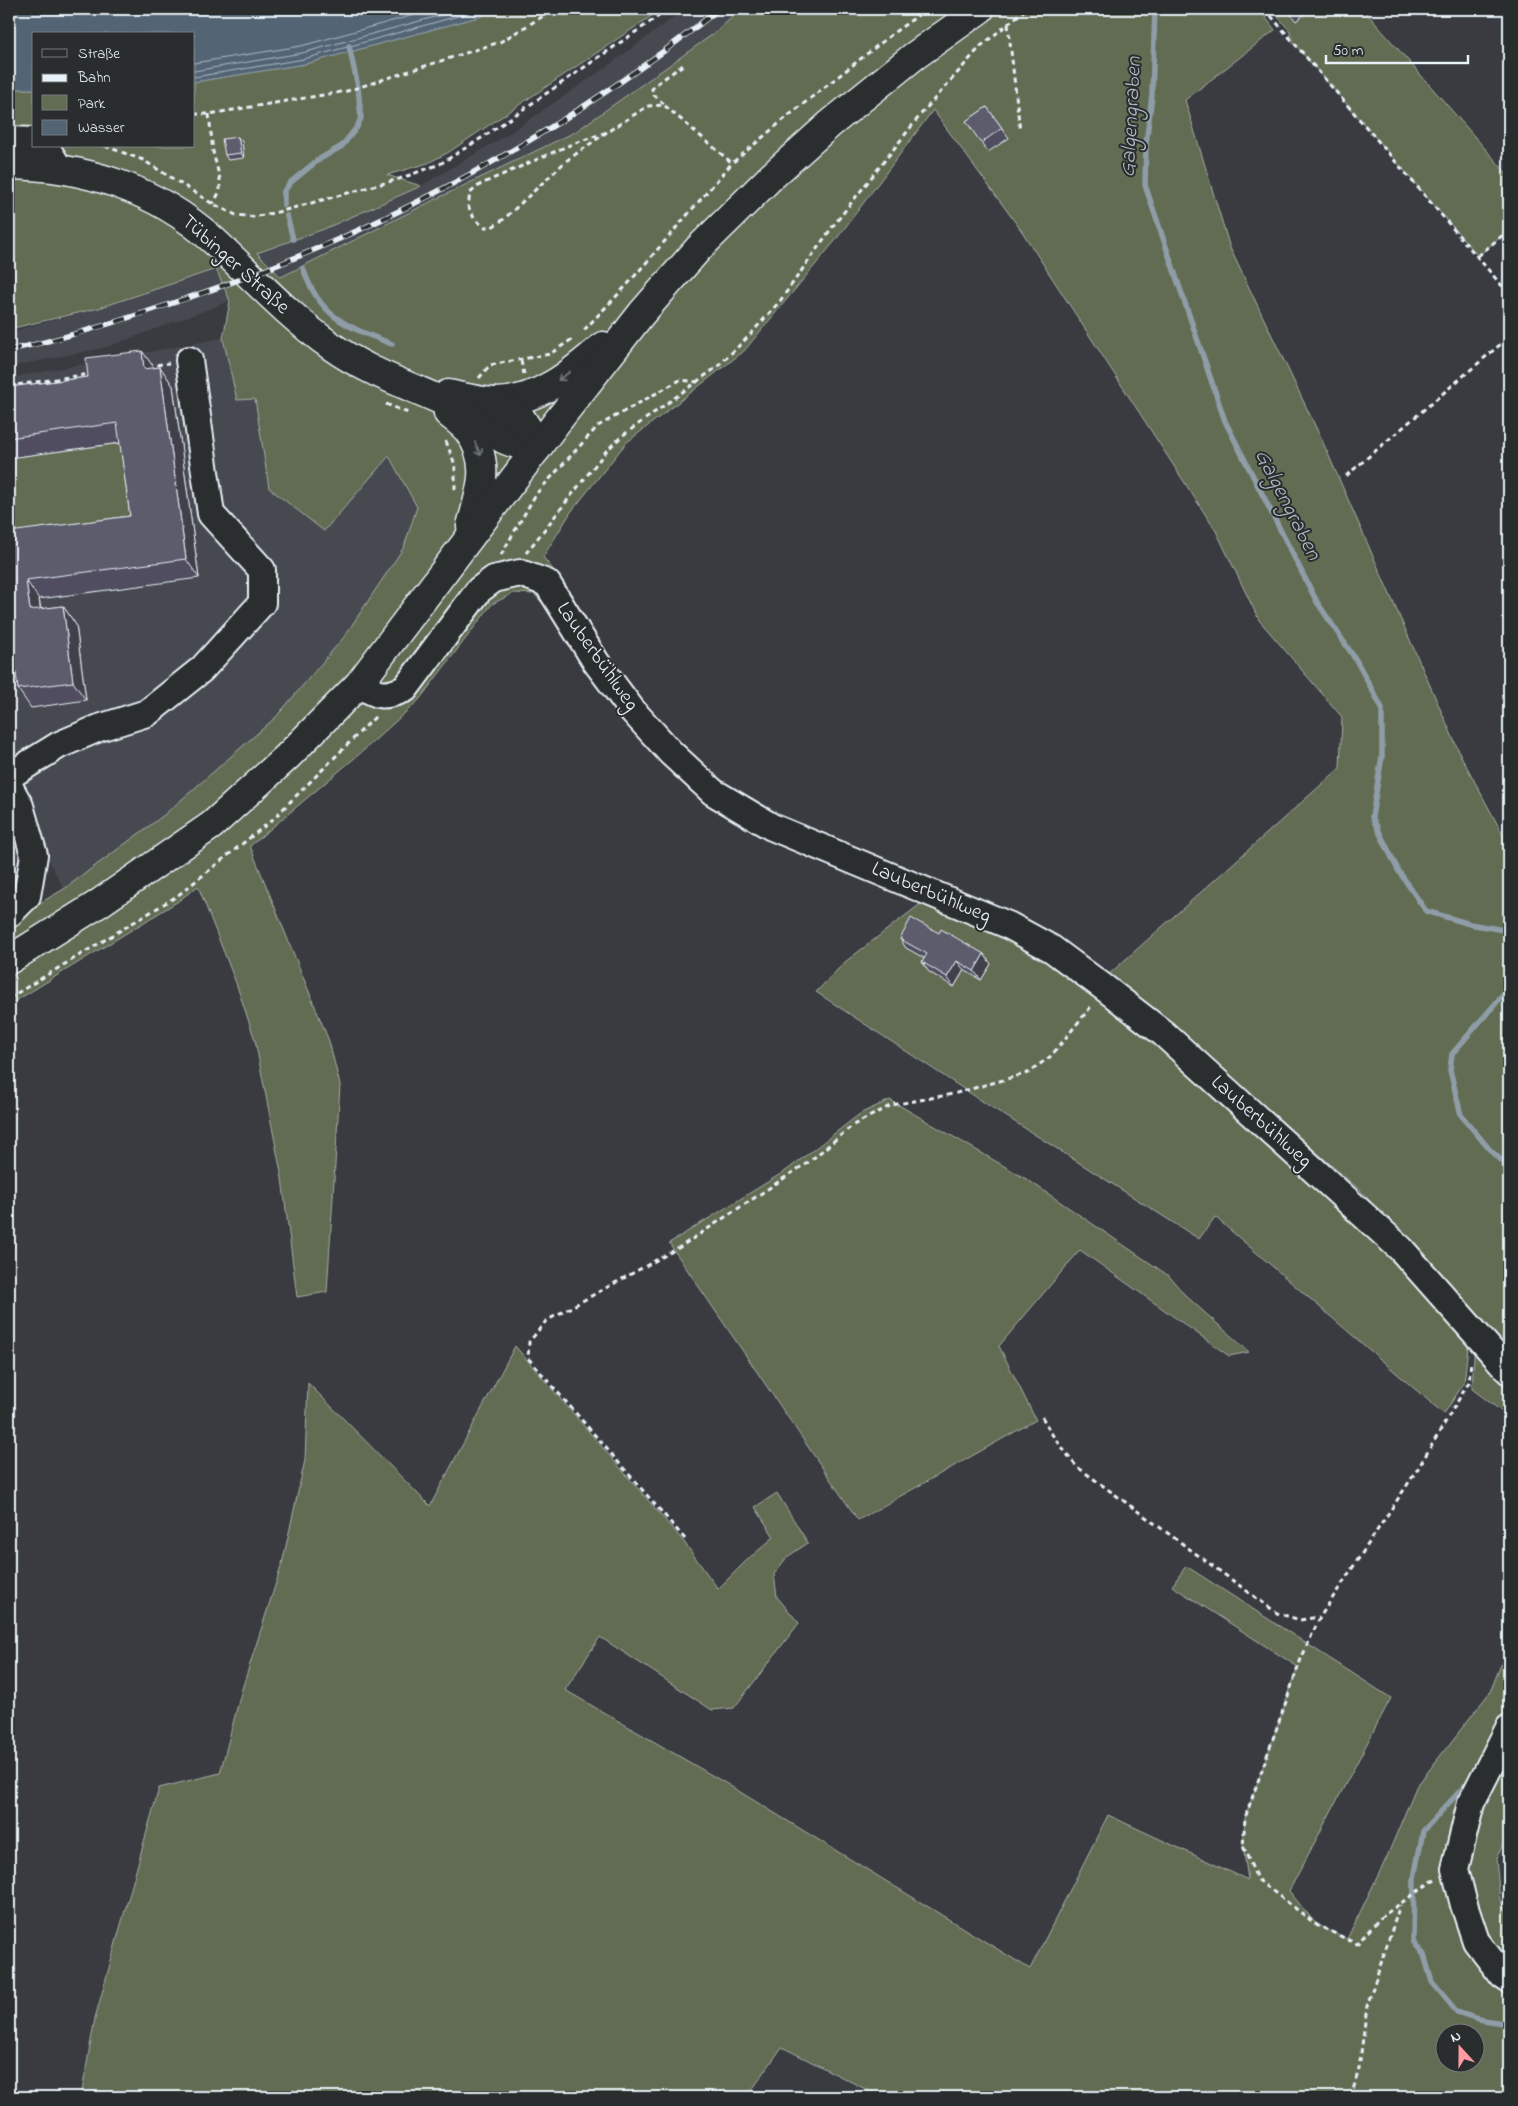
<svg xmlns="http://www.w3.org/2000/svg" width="1518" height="2106" font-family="'Indie Flower',sans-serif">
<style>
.built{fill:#474851}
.green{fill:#626c53;stroke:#a5aea6;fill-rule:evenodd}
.water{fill:#536575;stroke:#8f9da9}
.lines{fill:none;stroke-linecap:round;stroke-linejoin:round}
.shore{stroke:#acb9c4;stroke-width:1}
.stream{stroke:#8f9da9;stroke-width:5.5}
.minor-casing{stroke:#e8f1f8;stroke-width:30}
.major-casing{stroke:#e8f1f8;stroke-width:31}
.path{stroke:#e8f1f8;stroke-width:3;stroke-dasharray:5 4;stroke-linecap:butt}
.minor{stroke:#2a2d2e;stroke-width:26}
.major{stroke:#2a2d2e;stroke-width:28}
.rail-casing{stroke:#e8f1f8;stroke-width:5.5}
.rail{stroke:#2a2d2e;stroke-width:4;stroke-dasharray:11;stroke-linecap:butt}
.wall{fill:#504e5e;stroke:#e8f1f8}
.shaded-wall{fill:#41404c;stroke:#e8f1f8}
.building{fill:#5d5b6d;stroke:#e8f1f8}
.oneway{stroke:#6c7275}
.labels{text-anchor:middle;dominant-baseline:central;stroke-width:4;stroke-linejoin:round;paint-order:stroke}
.street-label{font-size:21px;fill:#e8f1f8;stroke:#2a2d2e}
.water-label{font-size:22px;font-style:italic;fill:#acb9c4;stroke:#2a2d2e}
</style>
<rect width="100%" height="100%" fill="#393b41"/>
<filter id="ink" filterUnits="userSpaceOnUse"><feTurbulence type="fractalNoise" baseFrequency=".02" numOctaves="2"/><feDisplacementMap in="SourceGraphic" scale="10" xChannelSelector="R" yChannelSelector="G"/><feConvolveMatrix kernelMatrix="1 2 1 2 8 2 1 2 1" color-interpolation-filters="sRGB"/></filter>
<g filter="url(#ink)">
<g class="built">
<path d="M685,9H741L716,32L575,132L434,200L281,277L277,273L227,293L230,301L107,347L9,367V332L99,308L216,269L219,275L257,253L324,229L421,186L507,135L605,68Z"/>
<path d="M223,338L265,351L389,456L417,506L404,547L344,637L276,717L164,815L64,889L9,785V378Z"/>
</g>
<g class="green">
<path d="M493,9H662L449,152L428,163L387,175L421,186L324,229L257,253L281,277L434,200L575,132L716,32L741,9H1259L1275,30L1185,100L1230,248L1321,438L1461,756L1509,846V1357L1361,1191L1173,1028L1107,976L1340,768L1342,717L1259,620L1216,531L1021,230L933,110L835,241L744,351L626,443L571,512L543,557L574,596L547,608L534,594L514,593L492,604L419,700L363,751L250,846L329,1041L340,1085L327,1292L297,1297L282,1178L255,1040L236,983L198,886L177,902L9,1005V921L64,889L164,815L276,717L344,637L404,547L417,507L389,456L324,531L269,488L255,399L237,400L223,338L230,301L216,269L99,308L9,329V89H34V146H194V82L305,64L482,16Z"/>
<path d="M1271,9H1363L1509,176V230L1478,256L1291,40L1290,31Z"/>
<path d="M130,442L143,535L18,551L9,485V458Z"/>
<path d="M923,902L998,929L1069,970L1154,1040L1459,1320L1468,1347L1464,1383L1444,1414L1215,1217L1199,1239L985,1103L816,992L845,962Z"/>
<path d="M890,1100L1028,1180L1169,1276L1185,1295L1249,1352L1229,1356L1080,1250L999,1346L1036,1420L858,1520L669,1243L787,1170L861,1113Z"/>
<path d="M1475,1341L1509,1380V1417L1472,1389Z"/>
<path d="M515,1346L684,1542L718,1589L746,1561L774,1537L755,1507L777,1493L808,1543L787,1557L774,1574L777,1597L799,1623L734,1708L712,1710L600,1637L565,1690L727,1784L1030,1969L1108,1815L1248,1880L1243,1846L1245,1818L1298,1667L1172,1586L1186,1566L1391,1698L1289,1891L1317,1925L1347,1939L1386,1859L1416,1787L1490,1692L1509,1645V1832L1496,1859L1500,1900L1509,1916V2097H881L782,2047L747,2097H81L95,2018L159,1788L220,1773L242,1689L282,1564L305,1460L308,1383L430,1506ZM1446,2034H1476V2064H1446Z"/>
</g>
<path class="water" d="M9,9H493L482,16L305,64L194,82V34H34V89H9Z"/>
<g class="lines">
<g class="shore">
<path d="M194,63L301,46L436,9"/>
<path d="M194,71L302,53L464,9"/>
<path d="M194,77L304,59L483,9"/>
</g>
<g class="stream">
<path d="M1155,9L1152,95L1146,144L1145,185L1225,421L1317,602L1356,660L1382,708V756L1372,817L1398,870L1426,911L1470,924L1509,931"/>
<path d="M284,205V191L291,182L318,160L342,146L357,127L361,118L358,87L349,46"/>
<path d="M287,216L293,239"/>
<path d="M303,268C319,317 347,327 392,344"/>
<path d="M1509,990L1502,996L1452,1054L1450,1070L1461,1115L1490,1150L1509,1167"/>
<path d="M1471,1779L1423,1831L1414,1878L1413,1941L1424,1955L1432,1982L1457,2012L1478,2019L1509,2024"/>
</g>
<defs>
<g id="minor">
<path d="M9,140L34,141"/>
<path d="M45,146L59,168"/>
<path d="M359,684C379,696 382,698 405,689L479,590L494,579L520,573L547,583L596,662L632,710L671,753L713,792L772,827L1008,925L1052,949L1106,989L1164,1034L1401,1249L1509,1371"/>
<path d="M9,776L59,745L99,728L147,713L202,669L262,603V570L211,514L189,360"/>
<path d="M9,786L20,806L34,855L27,896L9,914"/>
<path d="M1509,1728L1471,1803L1455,1869L1464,1905L1476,1941L1503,1976L1509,1980"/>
</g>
<g id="major">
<path d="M9,165C84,166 156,189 213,240C252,276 287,315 331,346C373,376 424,390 470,414C482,420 491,432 503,439C513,444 525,446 536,450"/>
<path d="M448,394C463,397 479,401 494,402C537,403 573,372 603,346"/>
<path d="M493,402L521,418L539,446"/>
<path d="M448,413C455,419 464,425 469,432C492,463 480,492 471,526"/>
<path d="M9,960L98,904L212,825L287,757L359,684L556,423L642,313L699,248L771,177L830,124L913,57L980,9"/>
</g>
</defs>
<use href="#minor" class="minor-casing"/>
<use href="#major" class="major-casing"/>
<g class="path">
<path d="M1265,9L1509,294"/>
<path d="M1008,24L1020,131"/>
<path d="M664,104L654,95L652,89L655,85L683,65"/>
<path d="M194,114H209L347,91L500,42L555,9"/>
<path d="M209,114L213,152L220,179V191L213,204"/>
<path d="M607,132L566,161L504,219L492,227H484L474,218L468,206L470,193L481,184L572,144L607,132L648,106L664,105L732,163"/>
<path d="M105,146L143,160L213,204L236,215L254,217L282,211L399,179L440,164L483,137L669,9"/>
<path d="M1478,256L1509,230"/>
<path d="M584,330L627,285L732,163L788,116L896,31L927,9"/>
<path d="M521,361L524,374"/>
<path d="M148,366L169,363"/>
<path d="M479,378L490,365L550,354L574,338"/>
<path d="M9,386L90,374"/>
<path d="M386,404L408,413"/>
<path d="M446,441L455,465V491"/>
<path d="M1346,476L1509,337"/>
<path d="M526,553L607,450L622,436L717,367L748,337L780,301L833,226L922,113L981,46L1026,9"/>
<path d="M501,555L536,494L598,426L680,380L698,382"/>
<path d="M9,998L177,896L272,820L377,715"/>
<path d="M1042,1417L1051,1433L1076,1466L1277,1613L1300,1620L1319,1617"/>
<path d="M685,1539L528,1358L529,1342L546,1321L680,1247L810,1161L853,1125L892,1105L953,1094L1028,1073L1051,1056L1093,1004"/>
<path d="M1435,1879L1380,1918L1357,1944L1317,1925L1257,1879L1243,1846L1245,1818L1301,1659L1320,1617L1417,1470L1469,1382L1471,1361"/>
<path d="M1351,2097L1359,2069L1367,2006L1400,1905"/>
</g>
<use href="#minor" class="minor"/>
<use href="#major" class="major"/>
<defs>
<path id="rail" d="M9,350C64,339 117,322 170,304C371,238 554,140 719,9"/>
</defs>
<use href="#rail" class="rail-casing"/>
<use href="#rail" class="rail"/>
</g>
<g class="wall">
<path d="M1286,9H1312L1296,21Z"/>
<path d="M987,107L1009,138L988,152L966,121Z"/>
<path d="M238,137L242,142L244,158L228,160L225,155Z"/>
<path d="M142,351L154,368L160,367L173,386L199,578L39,599L41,609L63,606L76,625L86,700L31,708L18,689L15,532L130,516L120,443L9,458V387L88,377Z"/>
<path d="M900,939L991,964L981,980L964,970L954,987L929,972L922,962L924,958L906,948Z"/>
</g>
<g class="shaded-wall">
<path d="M238,137L242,142L244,158L241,153Z"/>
<path d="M142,351L155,369H144Z"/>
<path d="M160,367L173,386L199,578L186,559Z"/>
<path d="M9,485L18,551L9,539Z"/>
<path d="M26,580L39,599L43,629L30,610Z"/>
<path d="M63,606L76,625L86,700L73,682Z"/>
<path d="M984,954L991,964L981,980L974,971Z"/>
<path d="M957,961L964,970L954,987L947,977Z"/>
</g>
<g class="building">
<path d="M1287,9H1296L1290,13Z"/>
<path d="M987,107L1002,128L981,143L966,121Z"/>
<path d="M238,137L241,153L225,155L222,139Z"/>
<path d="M142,351L144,369L160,367L186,559L26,580L30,610L63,606L73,682L18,689L9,618V532L130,516L117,423L9,438V387L88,377L86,358Z"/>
<path d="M911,918L939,933L941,929L984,954L974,971L957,961L947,977L922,962L927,954L900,939Z"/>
</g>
<defs><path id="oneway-shaft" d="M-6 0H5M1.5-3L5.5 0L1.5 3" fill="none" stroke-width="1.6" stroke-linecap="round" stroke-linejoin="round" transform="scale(1.25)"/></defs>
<g class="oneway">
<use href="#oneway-shaft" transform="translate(564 376) rotate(144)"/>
<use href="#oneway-shaft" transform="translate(478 449) rotate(65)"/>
</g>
</g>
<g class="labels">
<g class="street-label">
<text transform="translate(235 265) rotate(42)">Tübinger Straße</text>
<text transform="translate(597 657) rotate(55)">Lauberbühlweg</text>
<text transform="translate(931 893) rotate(23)">Lauberbühlweg</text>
<text transform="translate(1261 1122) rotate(42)">Lauberbühlweg</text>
</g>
<g class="water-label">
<text transform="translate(1132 117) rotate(-87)">Galgengraben</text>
<text transform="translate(1287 505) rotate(63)">Galgengraben</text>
</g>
</g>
<rect width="1518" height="2106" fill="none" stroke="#2a2d2e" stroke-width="30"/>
<rect x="15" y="15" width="1488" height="2076" fill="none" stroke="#e8f1f8" stroke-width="2" filter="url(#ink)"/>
<rect x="32" y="32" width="162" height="115" fill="#2a2d2e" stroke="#767b7f"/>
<rect x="42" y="49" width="25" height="8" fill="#2a2d2e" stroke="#767b7f"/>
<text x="78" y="58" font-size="15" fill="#e8f1f8">Straße</text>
<rect x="42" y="74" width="25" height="8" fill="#e8f1f8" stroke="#767b7f"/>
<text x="78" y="82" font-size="15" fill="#e8f1f8">Bahn</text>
<rect x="42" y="95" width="25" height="15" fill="#626c53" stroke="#767b7f"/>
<text x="78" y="108" font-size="15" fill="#e8f1f8">Park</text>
<rect x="42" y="120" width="25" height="15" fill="#536575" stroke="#767b7f"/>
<text x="78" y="132" font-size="15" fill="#e8f1f8">Wasser</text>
<g transform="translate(1460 2048) rotate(339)"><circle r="24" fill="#2a2d2e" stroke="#767b7f"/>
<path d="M0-4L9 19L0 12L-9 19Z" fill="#ff9aa2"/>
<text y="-8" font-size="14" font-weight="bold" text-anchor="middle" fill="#e8f1f8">N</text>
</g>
<path d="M1326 55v8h142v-8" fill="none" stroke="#e8f1f8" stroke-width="2.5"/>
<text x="1333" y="55" font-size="15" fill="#e8f1f8" stroke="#2a2d2e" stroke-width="4" paint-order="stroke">50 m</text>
</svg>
